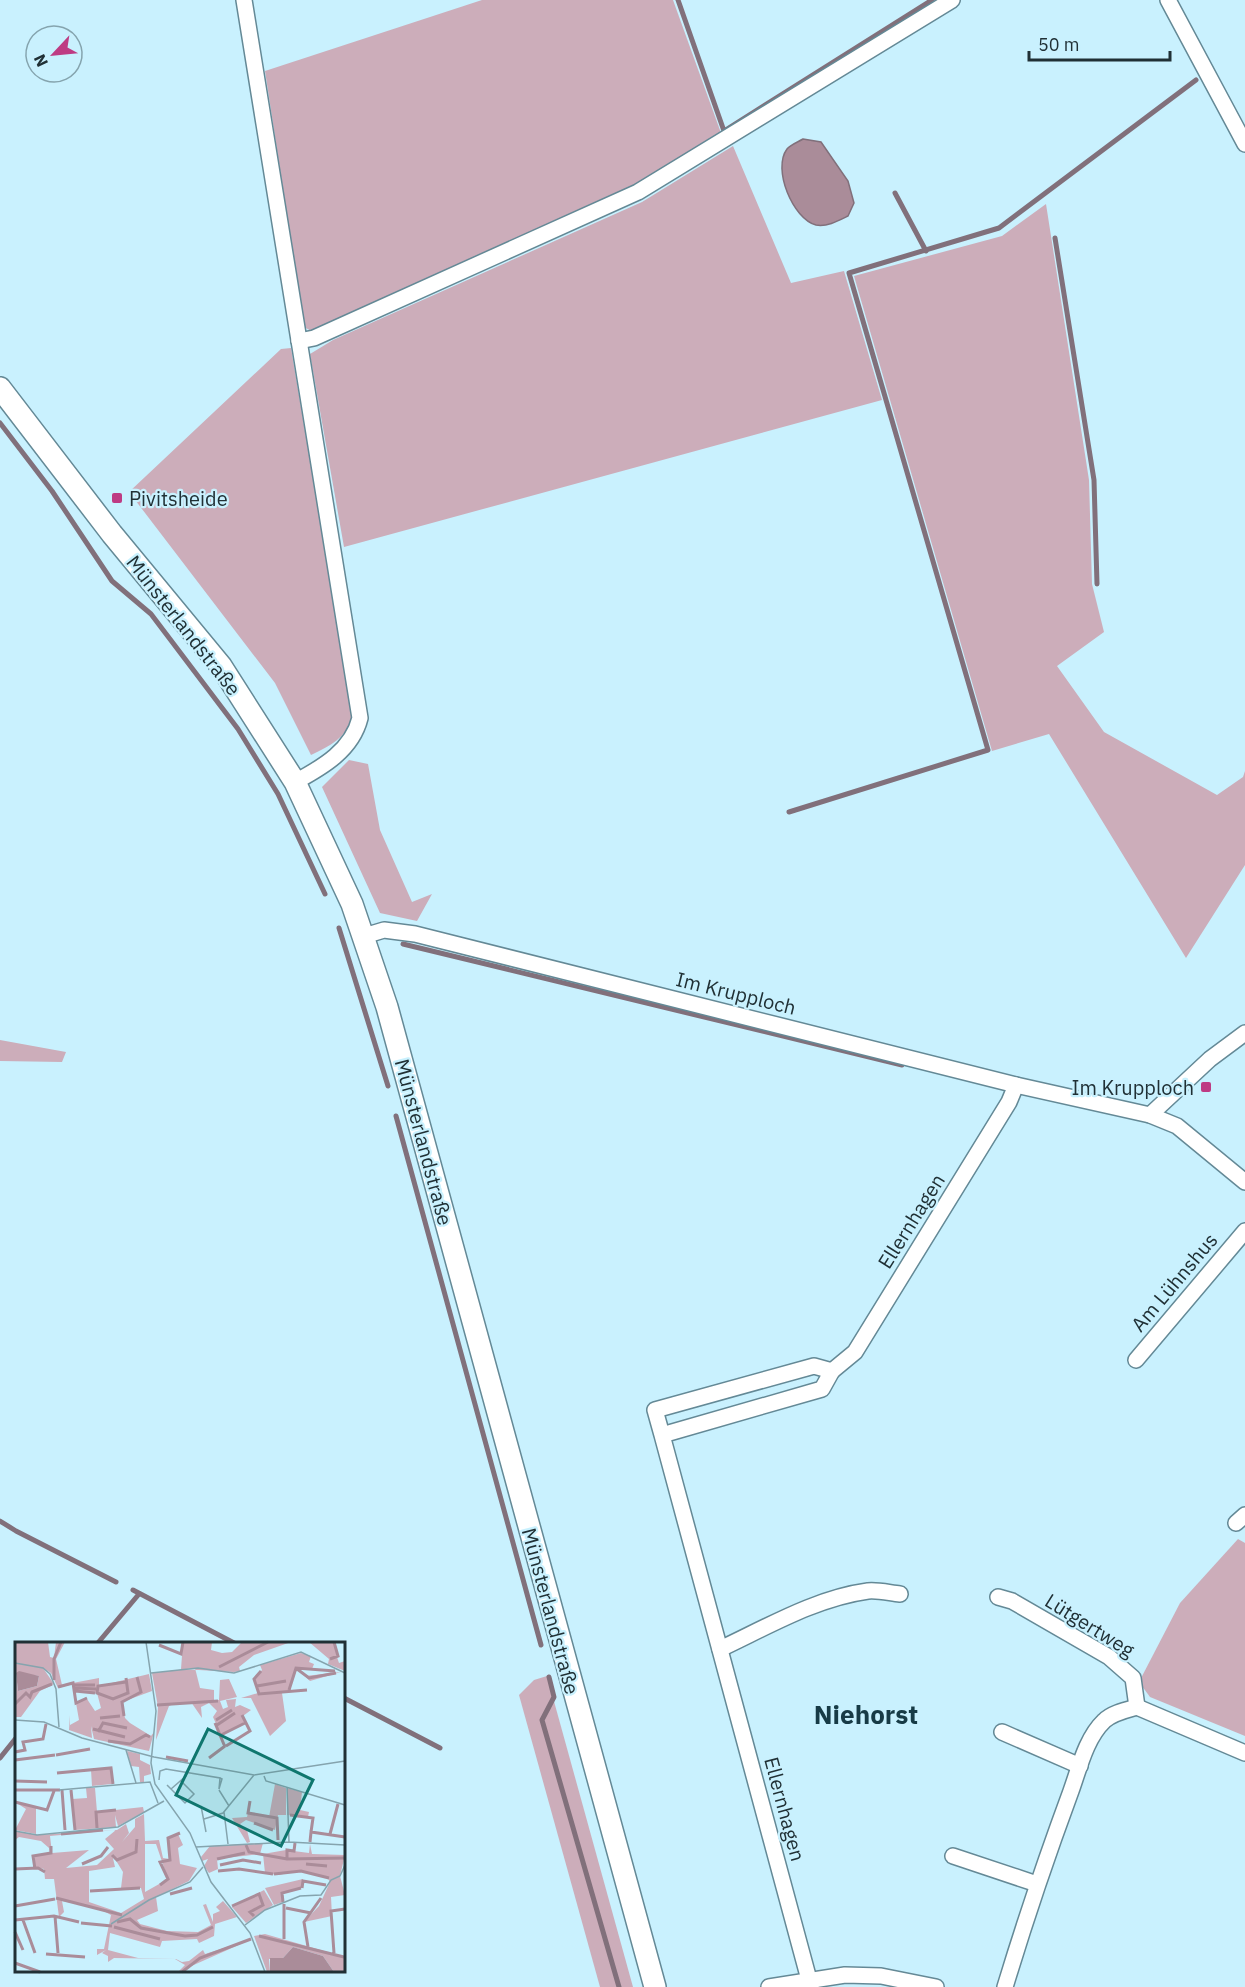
<svg xmlns="http://www.w3.org/2000/svg" width="1245" height="1987" font-family="'IBM Plex Sans',sans-serif">
<style>
.green{fill:#ccadba}
.water{fill:#aa8c99;stroke:#81707b;stroke-width:1.5}
.lines{fill:none;stroke-linecap:round;stroke-linejoin:round}
.stream{stroke:#81707b;stroke-width:5}
.minor-casing{stroke:#648996;stroke-width:18}
.secondary-casing{stroke:#648996;stroke-width:24}
.minor{stroke:#fff;stroke-width:15}
.secondary{stroke:#fff;stroke-width:21}
.poi-dot{fill:#be3b83;stroke:#c9f1fe;stroke-width:2}
.labels{text-anchor:middle;dominant-baseline:central;stroke-width:4.5;stroke-linejoin:round;paint-order:stroke}
.poi-label{font-size:20px;fill:#203035;stroke:#c9f1fe;text-anchor:start}
.street-label{font-size:20px;fill:#203035;stroke:#c9f1fe}
.district-label{font-size:26px;font-weight:bold;fill:#173b46;stroke:#c9f1fe}
.inset-river{fill:none;stroke:#aa8c99;stroke-width:3}
.inset-road{fill:none;stroke:#85a4ae;stroke-width:1.5}
.view{fill:#0f766e;fill-opacity:0.15;stroke:#0f766e;stroke-width:3}
.inset-edge{fill:none;stroke:#203035;stroke-width:3}
</style>
<rect width="100%" height="100%" fill="#c9f1fe"/>
<g class="green">
<path d="M482,0H673L721,133L636,184L313,332L304,327L265,71Z"/>
<path d="M733,146L791,283L844,271L882,400L344,547L310,354L333,340L642,202Z"/>
<path d="M1046,204L1089,480L1092,584L1104,632L1057,666L1104,732L1217,795L1243,777L1245,771V865L1186,958L1049,734L992,751L854,276L1002,236Z"/>
<path d="M291,348L353,717C345,739 331,745 311,755L275,683L129,492L281,349Z"/>
<path d="M349,760L368,764L380,830L412,902L432,894L417,921L380,913L322,787Z"/>
<path d="M0,1040L66,1052L62,1062L0,1061Z"/>
<path d="M1238,1539L1245,1543V1736L1150,1697L1139,1682L1180,1603Z"/>
<path d="M547,1676L633,1987H600L519,1695L534,1680Z"/>
</g>
<path class="water" d="M803,139L821,142L848,181L854,203L848,216C838,221 827,227 816,225C793,219 772,169 787,149C790,145 798,142 803,139Z"/>
<g class="lines">
<g class="stream">
<path d="M678,0L724,131L932,0"/>
<path d="M895,193L926,251"/>
<path d="M1055,238L1094,480L1097,584"/>
<path d="M0,423L52,491L112,581L151,614L238,729L278,794L325,894"/>
<path d="M789,812L988,750L849,273L999,228L1196,80"/>
<path d="M339,928L388,1086"/>
<path d="M403,944L902,1065"/>
<path d="M396,1116L541,1645"/>
<path d="M0,1521L16,1531L116,1582"/>
<path d="M133,1590L236,1644"/>
<path d="M97,1644L139,1594"/>
<path d="M549,1677L554,1697L542,1720L619,1987"/>
<path d="M344,1698L440,1748"/>
<path d="M0,1758L16,1738"/>
</g>
<defs>
<g id="minor">
<path d="M244,0L360,718C352,750 323,767 295,782"/>
<path d="M1168,0L1245,144"/>
<path d="M299,341L314,338L638,192L952,0"/>
<path d="M364,936L384,930L415,934L1016,1085L1150,1115L1177,1126L1245,1182"/>
<path d="M1150,1115L1210,1059L1245,1033"/>
<path d="M1136,1360L1245,1231"/>
<path d="M832,1371L855,1352L1009,1102L1016,1085"/>
<path d="M662,1435L655,1410L814,1366L832,1371L822,1389L662,1435L811,1987"/>
<path d="M1236,1523L1245,1515"/>
<path d="M998,1597L1012,1601L1109,1657L1133,1678L1137,1707"/>
<path d="M720,1649C767,1627 816,1598 868,1591C878,1590 890,1593 900,1594"/>
<path d="M1002,1732L1080,1766"/>
<path d="M953,1856L1037,1884"/>
<path d="M769,1987L845,1975L881,1976L936,1987"/>
<path d="M1005,1987C1025,1921 1047,1856 1071,1791C1079,1769 1086,1738 1104,1721C1112,1713 1126,1710 1137,1707L1245,1753"/>
</g>
<path id="secondary" d="M0,388L112,534L221,666L295,782L352,904L387,1007L655,1987"/>
</defs>
<use href="#minor" class="minor-casing"/>
<use href="#secondary" class="secondary-casing"/>
<use href="#minor" class="minor"/>
<use href="#secondary" class="secondary"/>
</g>
<g class="poi-dot">
<rect x="111" y="492" width="12" height="12" rx="3"/>
<rect x="1200" y="1081" width="12" height="12" rx="3"/>
</g>
<g class="labels">
<g class="poi-label">
<text x="129" y="498">Pivitsheide</text>
<text x="1194" y="1087" text-anchor="end">Im Krupploch</text>
</g>
<g class="street-label">
<text transform="translate(184 625) rotate(52)">Münsterlandstraße</text>
<text transform="translate(736 993) rotate(14)">Im Krupploch</text>
<text transform="translate(424 1142) rotate(75)">Münsterlandstraße</text>
<text transform="translate(911 1221) rotate(-58)">Ellernhagen</text>
<text transform="translate(1174 1282) rotate(-50)">Am Lühnshus</text>
<text transform="translate(551 1611) rotate(75)">Münsterlandstraße</text>
<text transform="translate(1090 1625) rotate(32)">Lütgertweg</text>
<text transform="translate(785 1809) rotate(75)">Ellernhagen</text>
</g>
<g class="district-label">
<text x="866" y="1714">Niehorst</text>
</g>
</g>
<g transform="translate(15 1642)">
<rect width="330" height="330" fill="#c9f1fe"/>
<path d="M0,0H33L35,15L39,16L41,0H50L41,17L47,43L84,36V44L134,32L137,49L107,60L110,76L115,81L136,94L139,90L134,109L79,97L76,84L77,96L54,88L55,73V83L64,78L61,61L72,57L80,69L86,66L82,51L59,49L58,42L43,46L36,31L28,26L39,42L25,49L6,75H0ZM1,31L24,34L22,44L3,49ZM168,0H197L196,8L207,11L217,10L227,0H276L239,13L224,25L225,29L219,30L166,27ZM294,0H320L322,15L324,21L330,19V29L313,22L314,17ZM286,11L296,14L294,20L299,22L297,27L282,26L290,34L326,30L295,39L282,27L274,50L267,51L271,79L255,94L236,56H226L243,51L239,37L247,28L245,23ZM180,26L185,46L199,48V58H204L205,38L214,37L222,55L205,59L208,67L213,65L211,58L221,57L220,65L225,63L236,68L228,74L231,80L206,93L198,75L202,69L194,61L186,65L187,76L176,60L158,62L154,64L141,98L143,65L137,31ZM112,109L125,112V118L135,123L136,132L129,134V140H125L124,125L116,124ZM96,126L97,142L77,144L76,128ZM260,142L271,146V173H263L260,188L231,178L225,182L232,188L235,200L232,201L217,176L232,175L233,171L254,175ZM71,146H80L82,170L128,165L129,170L103,184L100,173L101,185L60,188L57,157L72,156ZM272,146L287,150L285,168L294,170L293,175L272,173ZM0,160L21,165V192L0,188L11,167ZM129,172L130,199L144,198L148,216L155,217L153,196L163,192L168,203L163,206L165,222L182,226L174,239L141,255L143,269L122,278L125,282L152,289L183,290L196,283L188,263L191,262L198,280V272L205,269L201,265L208,259L222,275L200,282L199,294L184,301L182,297L147,299L145,305L95,291L93,308L123,316L161,317L167,320L174,319L188,308L190,312L237,297L163,330L170,323L160,317L99,316L93,320V314L87,311L91,308L82,313V307H89L96,273L83,266L47,259L49,270L44,275L39,237H30L29,227L20,225L19,214L35,212L34,206L26,199L4,195L0,198V189L22,193L102,188L111,182L114,191L107,200L120,185V177ZM101,188L90,197L99,207L82,223L51,226L74,208L37,211L35,194ZM130,202H141L153,237L130,250ZM97,212L108,230L106,246H126L129,257L106,271L74,260V229L100,225ZM248,201L245,212L202,217L203,227L194,231L189,224L193,217L187,219L186,215L195,204ZM295,202L297,212L330,213L325,234L330,253L316,255L317,274L289,280L304,264L315,240L312,235L284,229L263,233L223,227L250,231L248,212L271,208L294,211ZM288,237L287,246L267,251L268,260L259,263L250,246ZM249,248L258,263L231,281L217,265ZM250,292L330,315V330H319L308,314L278,305L268,316L254,317L255,330H252L239,294Z" fill="#ccadba" fill-rule="evenodd"/>
<path d="M4,29L24,34L22,44L3,49L1,31ZM278,305L308,314L319,330H255V316H268Z" fill="#aa8c99"/>
<path class="inset-river" d="M144,3L166,12L168,0M315,17L323,14L319,0M204,25L253,0M282,27L294,36L321,31M246,29L239,37L244,52L292,48M39,38V17L46,0M111,40L83,44L82,51L98,57L113,51L111,36M58,43H80M242,44L271,39M43,45L58,41L61,61L72,56M59,46L81,47M274,48L281,26L320,29M60,49L80,51M0,62L11,51L15,55L17,50L37,42M142,63L203,59M109,74L107,60L126,50L122,35M85,76L105,74M201,78L217,68M200,81L210,105M202,83L220,71M78,87L110,95M83,90L88,81L112,86M206,93L230,81M93,99L115,102L131,93L135,95M211,104L235,89L227,73M0,110L10,108L8,100L28,97L31,82M41,113L75,107M151,115L173,119M194,116L210,104M0,118L40,113M42,131L96,126L98,142M0,139L32,140M0,148H45M47,148L50,188M56,148L60,188M235,159L233,171L262,176L263,198M0,160L32,168L39,149M275,173L298,176L296,190M239,181L258,188M82,186L81,170L101,168M46,192L88,188M315,192L323,162M295,200L296,190L330,195M231,203L234,210L272,217L330,216M97,213L102,218L121,210L122,197M272,216V208L279,209L280,201M202,217L230,211M67,222L86,214L93,205M291,222L312,224M205,223L228,218L246,221M0,227L23,226L30,230M20,227L18,214L36,211V204M203,229L224,227L258,232M259,232L286,229L314,236M145,243L153,237L145,220L155,218L153,196L165,191M287,246L288,239L311,243M75,249L125,246M155,252L177,246M41,256L107,273M268,260L267,251L286,246M0,264L40,257M217,264L244,252L248,263L235,270L239,274M271,266L296,271M40,274L43,311M0,278L39,274L64,280M8,278L20,311M102,280L115,277L126,286L170,294L182,293L198,285M66,281L97,284M99,285L145,297M0,290L8,308M244,294L329,315M269,297V262M293,305L289,280L306,256M319,311L316,269L330,267M31,312L70,315M0,321L25,330M167,330L185,316L236,297"/>
<path class="inset-road" d="M131,0L141,69L136,121L140,142L175,191L196,240L235,291L250,330M0,21L28,26L35,32L41,47L44,85M136,31L183,26L219,31L286,10L330,31M0,78L29,80L67,96L139,115L239,133L330,119M111,108L121,141M249,134L251,139L330,163M144,138L145,129L151,127L205,136L204,147L207,137L205,136M152,143L170,161L179,152L166,139M272,145L274,200M156,147L171,134L176,122M44,148L135,140L143,161M204,148L214,164M186,164L191,190M209,170L213,202M189,177L208,171L239,133M0,189L22,193L103,185L149,159M181,205L274,200L330,203M96,282L134,258L175,240L188,225M230,283L250,268L285,254L306,253L316,238L325,234L330,223"/>
<path class="view" d="M193,87L298,138L266,204L161,153Z"/>
<rect width="330" height="330" class="inset-edge"/>
</g>
<g transform="translate(54 54) rotate(244)"><circle r="28" fill="#c9f1fe" stroke="#85a4ae" stroke-width="1.5"/>
<path d="M0-4.5L10 22L0 15L-10 22Z" fill="#be3b83"/>
<text y="-9" font-size="16" font-weight="bold" text-anchor="middle" fill="#203035">N</text>
</g>
<path d="M1029 51v9h141v-9" fill="none" stroke="#203035" stroke-width="3"/>
<text x="1038" y="51" font-size="18" fill="#203035" stroke="#c9f1fe" stroke-width="4.5" paint-order="stroke">50 m</text>
</svg>
